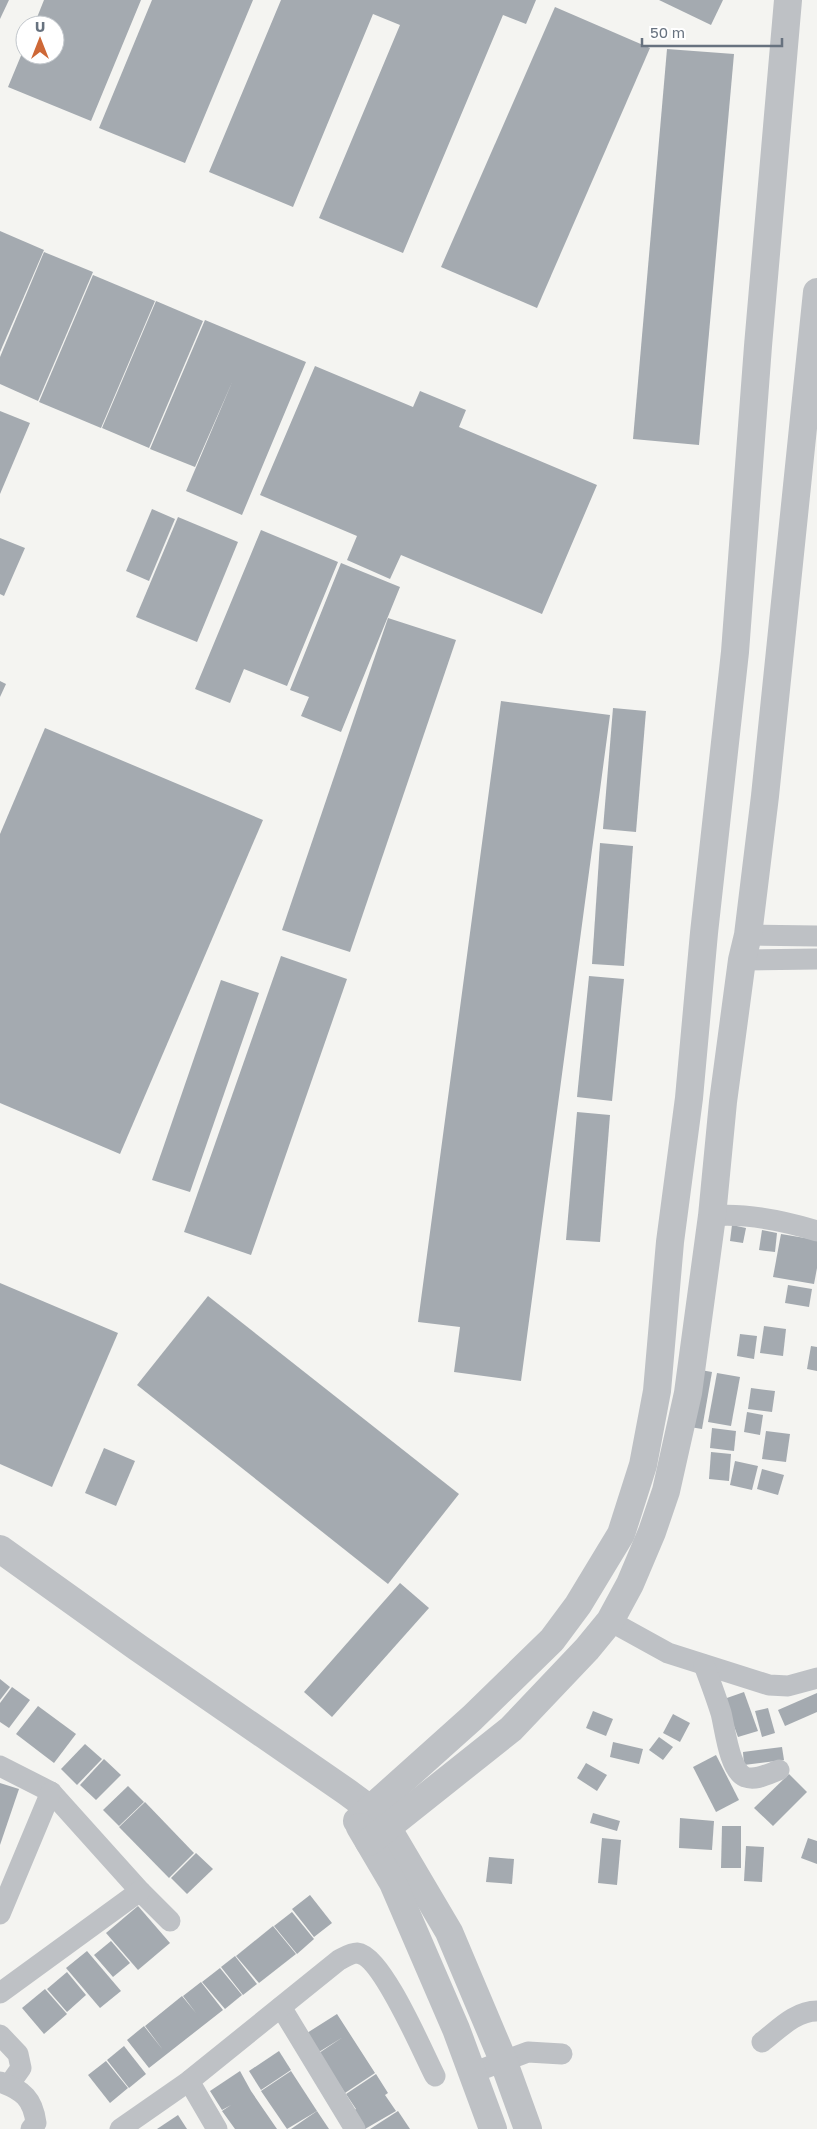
<svg xmlns="http://www.w3.org/2000/svg" width="817" height="2129" font-family="'Golos Text',sans-serif">
<style>
.building{fill:#a4aab0}
.lines{fill:none;stroke-linecap:round;stroke-linejoin:round}
.minor{stroke:#bec1c5;stroke-width:21}
.tertiary{stroke:#bec1c5;stroke-width:28}
</style>
<rect width="100%" height="100%" fill="#f4f4f1"/>
<g class="building">
<path d="M0,0H9L0,19Z"/>
<path d="M44,0H141L91,121L8,87L25,46V55H55V25H34Z"/>
<path d="M152,0H253L185,163L99,128Z"/>
<path d="M281,0H536L526,24L503,15L403,253L319,218L400,25L373,14L293,207L209,172Z"/>
<path d="M659,0H723L711,25Z"/>
<path d="M555,7L650,48L537,308L441,267Z"/>
<path d="M667,49L734,54L699,445L633,439Z"/>
<path d="M0,231L44,250L0,352Z"/>
<path d="M44,252L93,272L38,401L0,384V357Z"/>
<path d="M93,275L155,301L101,428L39,402Z"/>
<path d="M156,301L203,321L149,448L102,428Z"/>
<path d="M205,320L306,362L242,515L186,491L233,380L195,467L150,449Z"/>
<path d="M315,366L413,407L420,391L466,410L459,427L597,485L542,614L401,555L390,579L347,560L357,536L260,495Z"/>
<path d="M0,411L30,423L0,494Z"/>
<path d="M152,509L175,519L149,581L126,571Z"/>
<path d="M178,517L238,542L197,642L136,617Z"/>
<path d="M261,530L338,562L287,686L244,669L230,703L195,689Z"/>
<path d="M0,538L25,548L4,596L0,594Z"/>
<path d="M341,563L400,587L341,732L301,716L309,697L290,690Z"/>
<path d="M388,618L456,640L350,952L282,930Z"/>
<path d="M0,681L6,684L0,697Z"/>
<path d="M501,701L610,715L521,1381L454,1372L460,1327L418,1322Z"/>
<path d="M613,708L646,711L636,832L603,829Z"/>
<path d="M45,728L263,820L120,1154L0,1103V834Z"/>
<path d="M600,843L633,846L624,966L592,964Z"/>
<path d="M281,956L347,979L251,1255L184,1232Z"/>
<path d="M589,976L624,979L612,1101L577,1097Z"/>
<path d="M221,980L259,993L190,1192L152,1180Z"/>
<path d="M577,1112L610,1115L600,1242L566,1240Z"/>
<path d="M732,1225L746,1228L743,1243L730,1241Z"/>
<path d="M762,1230L777,1233L775,1252L759,1250Z"/>
<path d="M781,1234L817,1240V1268L814,1284L773,1277Z"/>
<path d="M0,1283L118,1333L52,1487L0,1464Z"/>
<path d="M788,1285L812,1289L809,1307L785,1303Z"/>
<path d="M208,1296L459,1494L388,1584L137,1385Z"/>
<path d="M764,1326L786,1329L783,1356L760,1353Z"/>
<path d="M740,1334L757,1336L754,1359L737,1356Z"/>
<path d="M811,1346L817,1347V1371L807,1369Z"/>
<path d="M695,1369L712,1372L702,1429L684,1426Z"/>
<path d="M717,1373L740,1377L731,1426L708,1422Z"/>
<path d="M751,1388L775,1391L772,1412L748,1409Z"/>
<path d="M747,1412L763,1415L760,1435L744,1432Z"/>
<path d="M712,1428L736,1431L734,1451L710,1448Z"/>
<path d="M766,1431L790,1434L786,1462L762,1459Z"/>
<path d="M104,1448L135,1461L116,1506L85,1493Z"/>
<path d="M711,1452L731,1454L729,1481L709,1479Z"/>
<path d="M735,1461L758,1466L752,1490L730,1485Z"/>
<path d="M762,1469L784,1475L778,1495L757,1489Z"/>
<path d="M400,1583L429,1608L332,1717L304,1692Z"/>
<path d="M0,1679L10,1687L0,1700Z"/>
<path d="M12,1687L30,1700L9,1728L0,1722V1703Z"/>
<path d="M744,1692L758,1731L738,1737L724,1699Z"/>
<path d="M817,1693V1712L785,1726L778,1710Z"/>
<path d="M38,1706L76,1734L54,1763L16,1734Z"/>
<path d="M768,1708L775,1733L762,1737L755,1711Z"/>
<path d="M593,1711L613,1719L606,1736L586,1728Z"/>
<path d="M673,1714L690,1723L680,1742L663,1733Z"/>
<path d="M659,1737L673,1747L663,1760L649,1750Z"/>
<path d="M613,1742L643,1749L639,1764L610,1757Z"/>
<path d="M85,1744L102,1759L77,1785L61,1769Z"/>
<path d="M782,1747L784,1760L744,1765L743,1752Z"/>
<path d="M716,1755L739,1800L716,1812L693,1767Z"/>
<path d="M104,1759L121,1775L96,1800L80,1785Z"/>
<path d="M586,1763L607,1775L597,1791L577,1778Z"/>
<path d="M789,1774L807,1792L773,1826L754,1808Z"/>
<path d="M0,1783L19,1789L0,1845Z"/>
<path d="M128,1786L144,1802L119,1826L103,1810Z"/>
<path d="M145,1802L194,1853L169,1878L119,1827Z"/>
<path d="M593,1813L620,1821L617,1831L590,1823Z"/>
<path d="M680,1818L714,1821L712,1850L679,1848Z"/>
<path d="M722,1826H741V1868H721Z"/>
<path d="M602,1838L621,1840L617,1885L598,1883Z"/>
<path d="M808,1838L817,1841V1864L801,1858Z"/>
<path d="M746,1846L764,1847L762,1882L744,1881Z"/>
<path d="M196,1853L213,1869L187,1894L171,1878Z"/>
<path d="M489,1857L514,1859L512,1884L486,1882Z"/>
<path d="M310,1895L332,1923L314,1937L292,1909Z"/>
<path d="M138,1906L170,1943L138,1970L106,1933Z"/>
<path d="M292,1912L314,1939L297,1954L274,1926Z"/>
<path d="M273,1926L296,1954L259,1983L236,1956Z"/>
<path d="M111,1941L130,1963L113,1977L94,1955Z"/>
<path d="M87,1951L121,1991L100,2008L66,1968Z"/>
<path d="M235,1956L257,1984L243,1995L221,1967Z"/>
<path d="M220,1968L242,1995L225,2009L202,1982Z"/>
<path d="M67,1972L86,1995L67,2012L47,1989Z"/>
<path d="M201,1982L223,2010L149,2068L127,2040L144,2026L163,2050L145,2026L182,1996L196,2013L183,1996Z"/>
<path d="M45,1989L67,2014L44,2034L22,2008Z"/>
<path d="M337,2014L375,2073L345,2093L319,2053L343,2037L319,2052L307,2033Z"/>
<path d="M124,2046L146,2074L129,2088L107,2060Z"/>
<path d="M279,2051L291,2070L261,2090L249,2071Z"/>
<path d="M106,2061L128,2088L110,2103L88,2075Z"/>
<path d="M240,2071L251,2091L277,2129H235L222,2111L231,2105L222,2110L210,2091Z"/>
<path d="M291,2071L317,2111L287,2129L261,2091Z"/>
<path d="M376,2074L388,2093L385,2095L396,2111L365,2129L353,2111L356,2109L346,2094Z"/>
<path d="M317,2111L329,2129H291Z"/>
<path d="M398,2111L410,2129H370Z"/>
<path d="M178,2115L187,2129H157Z"/>
</g>
<g class="lines">
<g class="minor">
<path d="M748,935L817,936"/>
<path d="M742,960L817,959"/>
<path d="M712,1216C746,1213 784,1221 817,1231"/>
<path d="M610,1621L668,1653L769,1685L788,1686L817,1678"/>
<path d="M704,1665C710,1681 716,1697 721,1713C725,1728 729,1770 745,1777C756,1781 768,1774 779,1770"/>
<path d="M0,1766L51,1792L140,1891L170,1921"/>
<path d="M0,1914L51,1792"/>
<path d="M0,1993L140,1891"/>
<path d="M281,2007L355,2129"/>
<path d="M0,2035L18,2054L21,2068L9,2085"/>
<path d="M762,2042C778,2030 795,2011 817,2011"/>
<path d="M472,2073L528,2052L562,2054"/>
<path d="M189,2081L217,2129"/>
<path d="M0,2082C23,2090 33,2099 36,2123L31,2129"/>
<path d="M120,2129L189,2081L339,1960C345,1957 351,1953 357,1953C382,1955 423,2053 435,2076"/>
</g>
<g class="tertiary">
<path d="M0,1549L137,1647L347,1792L370,1809L387,1827L449,1932L503,2060L528,2129"/>
<path d="M357,1821L472,1718L552,1640L578,1605L621,1534L643,1465L657,1391L670,1242L689,1098L704,933L735,652L758,346L788,0"/>
<path d="M360,1827L393,1883L456,2029L493,2129"/>
<path d="M369,1842L511,1729L587,1649L610,1621L630,1584L652,1532L666,1491L688,1393L712,1216L723,1102L742,960L748,935L765,796L817,292"/>
</g>
</g>
<g transform="translate(40 40)"><circle r="24" fill="#ffffff" stroke="#c2c7cc"/>
<path d="M0-4L9 19L0 12L-9 19Z" fill="#ce6837"/>
<text y="-8" font-size="14" font-weight="bold" text-anchor="middle" fill="#67727f">U</text>
</g>
<path d="M642 38v8h140v-8" fill="none" stroke="#67727f" stroke-width="2.5"/>
<text x="650" y="38" font-size="15" fill="#67727f" stroke="#ffffff" stroke-width="4" paint-order="stroke">50 m</text>
</svg>
